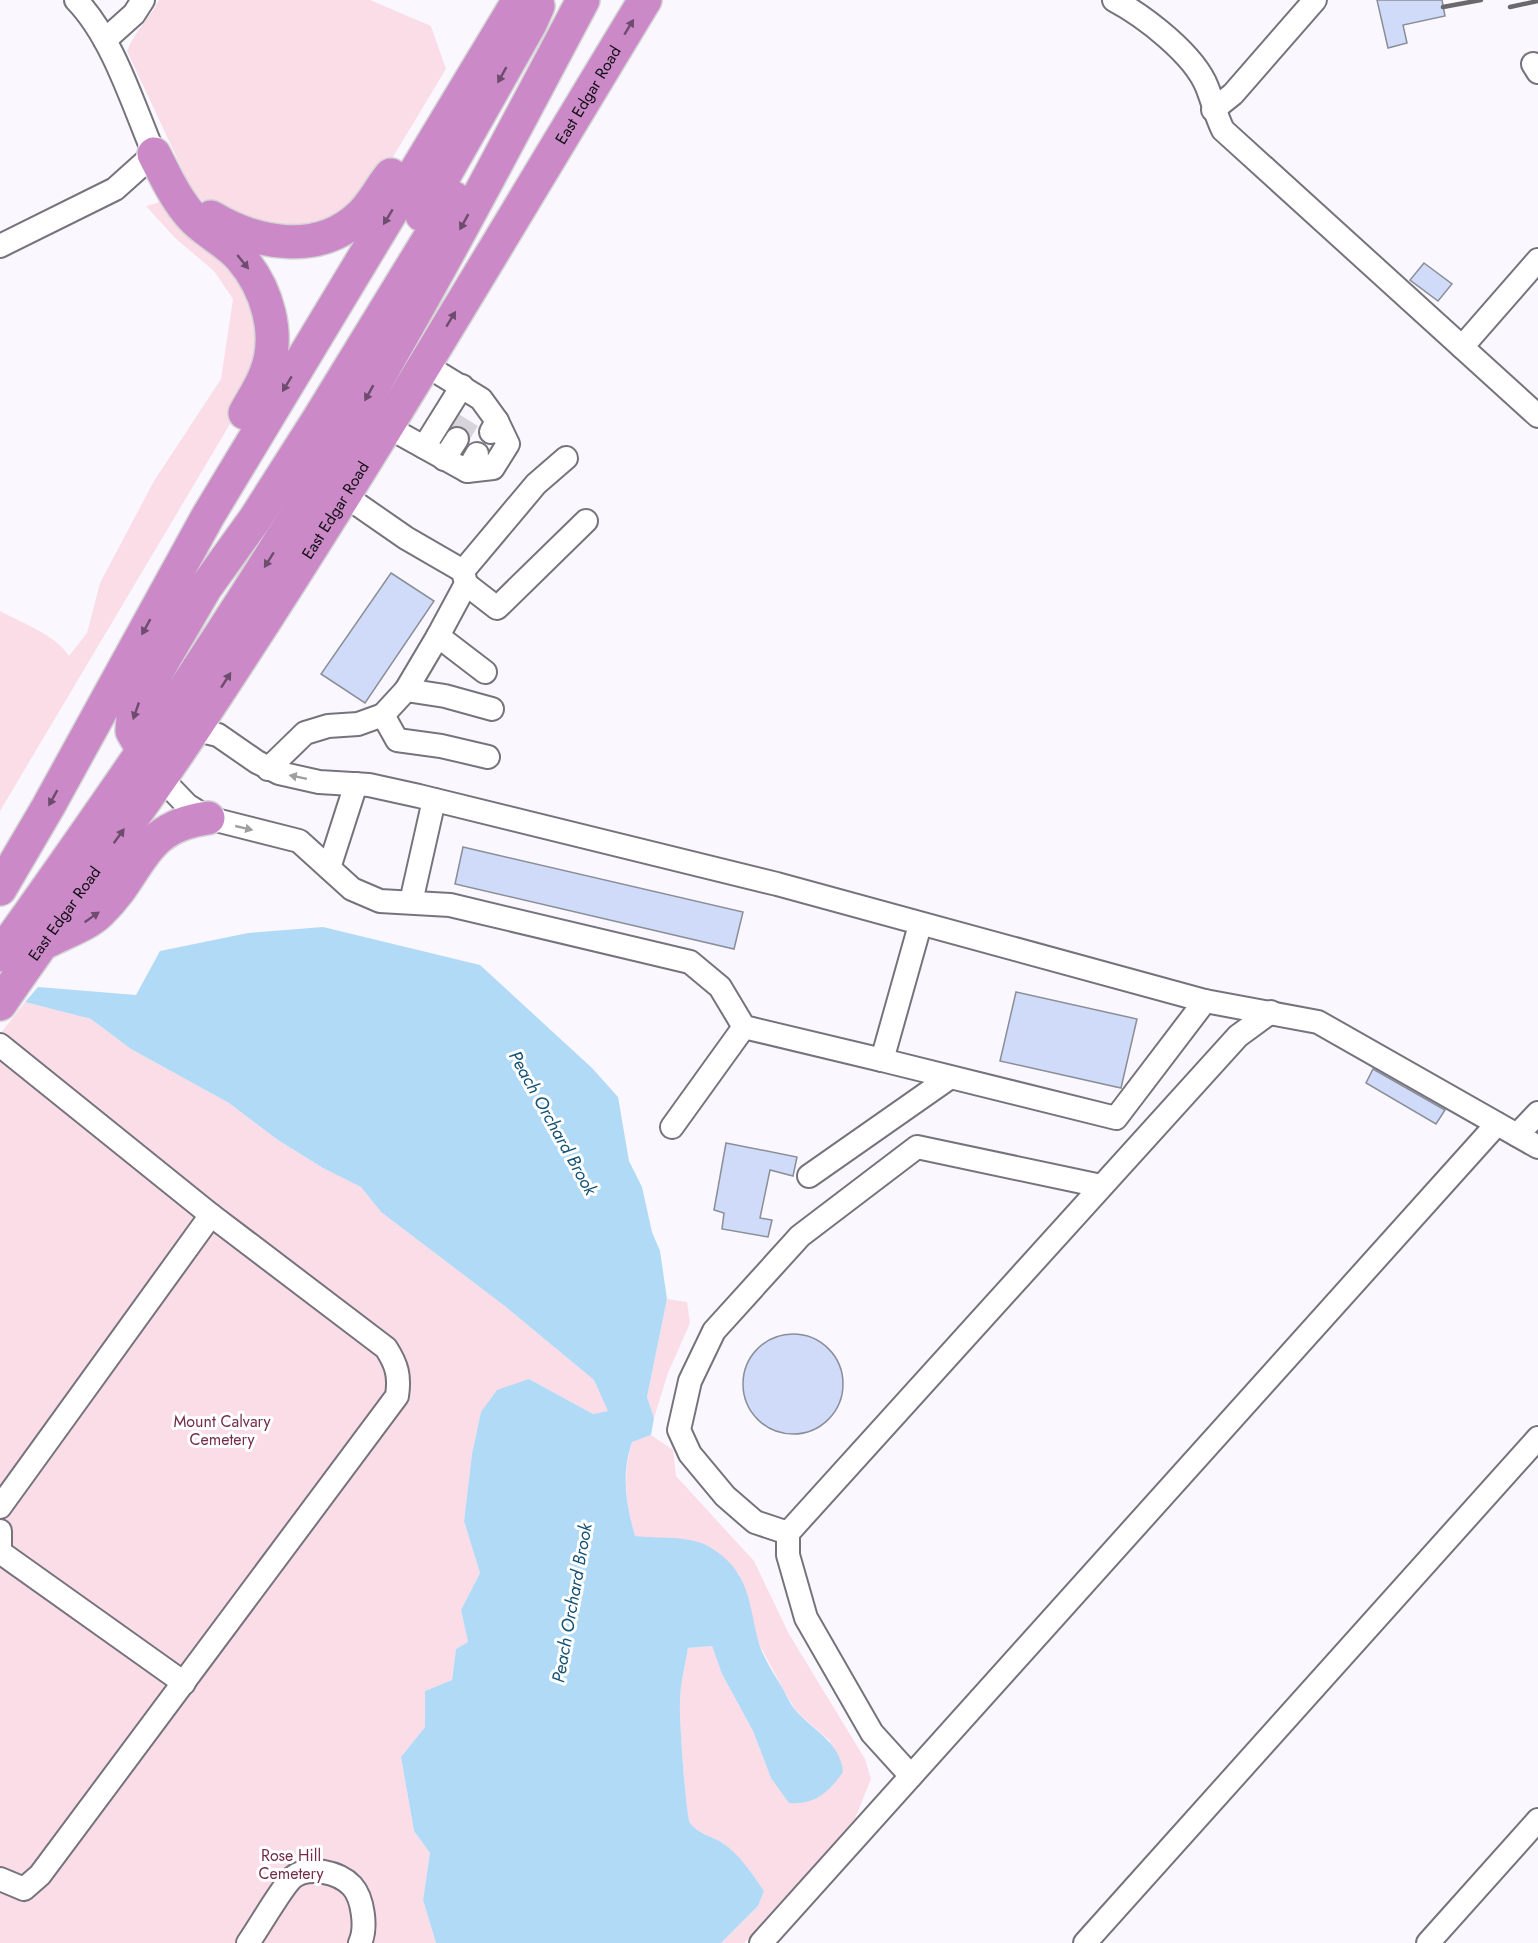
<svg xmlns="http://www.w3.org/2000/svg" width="1538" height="1943" font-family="Jost,sans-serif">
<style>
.green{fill:#fadde6}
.water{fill:#b1daf7}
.building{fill:#cfdbf9;stroke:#8a8e97;stroke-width:1.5}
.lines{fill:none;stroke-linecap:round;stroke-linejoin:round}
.minor-tunnel{stroke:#d7d5db;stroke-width:22;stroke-dasharray:22 11;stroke-linecap:butt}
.minor-casing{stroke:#76737d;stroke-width:26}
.highway-casing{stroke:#d4d4d5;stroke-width:36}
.minor{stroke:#fff;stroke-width:22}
.highway{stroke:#cb89c8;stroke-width:33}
.rail{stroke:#6a696e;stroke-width:4.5}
.oneway{fill:#6e4c6e}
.oneway2{fill:#9f9fa1}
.labels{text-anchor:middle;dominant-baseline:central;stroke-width:6;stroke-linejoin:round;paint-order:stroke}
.street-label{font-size:16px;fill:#100f13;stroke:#fff}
.park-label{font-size:16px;fill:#732d49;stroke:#fff}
.water-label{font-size:18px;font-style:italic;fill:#165274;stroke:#fff}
</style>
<rect width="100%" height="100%" fill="#faf8fe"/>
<g class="green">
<path d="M159,0H370L431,26L446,69L370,195L343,218L274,232L204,202L192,190L127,51C134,32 150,18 159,0Z"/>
<path d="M177,197L261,289L255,382L0,811V611C22,623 56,635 69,656L87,633L100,583L154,481L221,379L233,299L214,271L175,238L146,206Z"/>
<path d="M25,1002L91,1019L131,1049L229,1103L278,1140L323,1168L361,1187L381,1212L506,1307L594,1380L609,1411L593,1414L529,1379L481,1412L472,1454L464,1521L480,1573L461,1610L468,1642L456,1649L452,1680L425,1691V1727L401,1757L414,1831L430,1853L423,1900L436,1943H0V1034Z"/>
<path d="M667,1299L687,1302L690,1323L668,1373L654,1418L647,1397Z"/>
<path d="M651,1435L673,1450L676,1476L754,1561L789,1634L865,1759L871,1779L854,1821L744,1943H721L758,1906L764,1891C752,1874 739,1854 721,1842C711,1836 697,1834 690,1823C686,1817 679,1716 680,1703C680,1685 685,1666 688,1648L712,1646L722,1674L753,1731L771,1778L831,1742L796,1711L783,1689L758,1642L739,1574L706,1545L635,1537C626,1504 622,1476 632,1442Z"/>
</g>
<path class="water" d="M323,927L480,965L592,1068L618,1097L629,1161L642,1187L652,1232L660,1251L667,1299L647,1397L654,1418L651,1435L632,1442C621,1475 626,1504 635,1536C657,1539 687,1535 708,1546C749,1570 748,1599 758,1640C762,1656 774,1674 783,1689C787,1696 791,1706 797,1712C815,1731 841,1744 843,1772C829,1792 815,1805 789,1803L771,1778L753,1731L722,1674L712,1646L688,1648C685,1666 680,1685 680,1703C679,1717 686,1816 690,1823C698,1834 711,1836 721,1842C740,1854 752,1874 764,1891L758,1906L721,1943H436L423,1900L430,1853L414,1831L401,1757L425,1727V1691L452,1680L456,1649L468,1642L461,1610L480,1573L464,1521L472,1454L481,1412L497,1390L529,1379L593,1414L608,1411L594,1380L506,1307L381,1212L361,1187L323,1168L278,1140L229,1103L131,1049L91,1019L25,1002L38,987L136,995L160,951L248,933Z"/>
<g class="building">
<path d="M1377,0H1442L1445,16L1403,25L1407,43L1388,48Z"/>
<path d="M1424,263L1452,284L1438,301L1410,280Z"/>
<path d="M391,573L434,601L365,703L321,674Z"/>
<path d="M463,847L743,912L734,949L455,884Z"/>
<path d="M1016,992L1137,1019L1121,1088L1000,1061Z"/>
<path d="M1373,1069L1445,1110L1436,1124L1366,1083Z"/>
<path d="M726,1143L797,1157L793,1176L770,1170L760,1218L772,1220L768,1237L722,1229L724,1213L714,1210Z"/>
<circle cx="793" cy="1384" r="50"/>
</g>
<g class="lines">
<path class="minor-tunnel" d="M457,439L470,418"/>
<defs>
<g id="minor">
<path d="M1114,0C1144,16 1194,54 1207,87C1213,102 1216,116 1223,130L1538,416"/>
<path d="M105,40L134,14L143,0"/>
<path d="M1533,64L1538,72"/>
<path d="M1213,110L1233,94L1315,0"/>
<path d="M0,246L115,189L154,154C133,105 113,38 76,0"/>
<path d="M1462,347L1538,260"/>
<path d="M424,364L481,399L497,421L491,432"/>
<path d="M386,426L467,471L477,454"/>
<path d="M424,447L462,386"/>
<path d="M444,459L457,439"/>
<path d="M467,471L493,468L508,444L497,421"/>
<path d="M344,495L406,538L463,571L466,584L438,636"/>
<path d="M463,571L536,484L566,458"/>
<path d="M466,584L497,608L586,521"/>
<path d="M406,690L438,636L485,672"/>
<path d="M383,715L406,690L445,696L492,709"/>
<path d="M181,726L218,735L257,762L279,773L319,782L369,785L419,796L777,884L1205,1001L1318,1022L1538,1147"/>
<path d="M268,769L305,733L328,726L358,724L383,715L397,740L441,746L488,757"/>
<path d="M161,778L187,805L208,818L299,841L352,889L380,901L450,905L690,962L720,987L744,1027L882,1060L920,925"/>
<path d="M329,868L356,784"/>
<path d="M411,902L434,800"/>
<path d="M0,1045L211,1215L386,1348C397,1365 400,1376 397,1396L40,1875L24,1889L0,1879"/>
<path d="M882,1060L1116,1118L1205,1001"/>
<path d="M672,1127L744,1027"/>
<path d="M1517,1135L1538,1113"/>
<path d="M809,1176L949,1078"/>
<path d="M0,1507L211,1215"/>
<path d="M0,1531V1545"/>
<path d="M788,1533L755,1522L725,1496L690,1454L679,1430L690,1381L714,1331L800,1236L917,1147L1101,1186"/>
<path d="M0,1552L184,1683"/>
<path d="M911,1776L872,1733L806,1618L788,1555V1533L1238,1036L1271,1012"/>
<path d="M248,1943C258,1929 282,1887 292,1878C308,1865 339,1872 352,1886C363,1898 367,1928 360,1943"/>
<path d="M761,1943L1497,1124"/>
<path d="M1085,1943L1538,1438"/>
<path d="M1428,1943L1538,1820"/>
</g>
<g id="highway">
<path d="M154,154C165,175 175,198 191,216C205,232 226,241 240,257C267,288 281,334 266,373C261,387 252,400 245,413"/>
<path d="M422,215L530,24L538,6"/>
<path d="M211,217C256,244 318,256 360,216C373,204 380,188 391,175"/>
<path d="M152,766L132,731L133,716L142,697L206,587L255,519L318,420L454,198"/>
<path d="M0,889L48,807L208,516L519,0"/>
<path d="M48,941C65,932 87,925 100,912C143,871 139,827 208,818"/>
<path d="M0,955C113,797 222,639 322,473C415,319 499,159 583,0"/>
<path id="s1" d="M0,1004C63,911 132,823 194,729C352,492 497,244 645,0"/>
</g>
</defs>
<use href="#minor" class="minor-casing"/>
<use href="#highway" class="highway-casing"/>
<use href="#minor" class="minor"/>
<use href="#highway" class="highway"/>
<g class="rail">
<path d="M1443,7L1481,0"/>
<path d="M1510,7L1538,1"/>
</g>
</g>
<defs><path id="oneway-solid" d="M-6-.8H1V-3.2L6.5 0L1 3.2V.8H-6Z" transform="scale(1.5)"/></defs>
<g class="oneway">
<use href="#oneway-solid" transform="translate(629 27) rotate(-59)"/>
<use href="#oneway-solid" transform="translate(502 75) rotate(119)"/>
<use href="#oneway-solid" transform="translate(388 217) rotate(121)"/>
<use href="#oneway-solid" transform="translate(464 222) rotate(119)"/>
<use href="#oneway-solid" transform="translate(243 262) rotate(51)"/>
<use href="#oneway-solid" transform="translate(451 319) rotate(-59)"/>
<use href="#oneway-solid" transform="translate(287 384) rotate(121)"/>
<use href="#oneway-solid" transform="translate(369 393) rotate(119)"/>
<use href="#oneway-solid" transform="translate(269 560) rotate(122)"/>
<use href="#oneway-solid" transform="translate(146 627) rotate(119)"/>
<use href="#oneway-solid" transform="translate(226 680) rotate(-57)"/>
<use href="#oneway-solid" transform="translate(136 711) rotate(109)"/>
<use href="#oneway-solid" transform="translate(53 798) rotate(119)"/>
<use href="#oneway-solid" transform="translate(119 836) rotate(-54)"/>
<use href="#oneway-solid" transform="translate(92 917) rotate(-35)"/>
</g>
<g class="oneway2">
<use href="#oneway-solid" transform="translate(298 777) rotate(-168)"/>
<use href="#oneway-solid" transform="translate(244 828) rotate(13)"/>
</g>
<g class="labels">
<g class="street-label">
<text stroke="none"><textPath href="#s1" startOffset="1083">East Edgar Road</textPath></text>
<text stroke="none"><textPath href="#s1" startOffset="597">East Edgar Road</textPath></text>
<text stroke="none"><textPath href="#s1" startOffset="111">East Edgar Road</textPath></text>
</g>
<g class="park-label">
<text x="222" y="1421">Mount Calvary<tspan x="222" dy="18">Cemetery</tspan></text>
<text x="291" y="1855">Rose Hill<tspan x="291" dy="18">Cemetery</tspan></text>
</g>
<g class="water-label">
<text transform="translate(553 1123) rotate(61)">Peach Orchard Brook</text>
<text transform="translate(572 1603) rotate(-80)">Peach Orchard Brook</text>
</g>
</g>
</svg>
